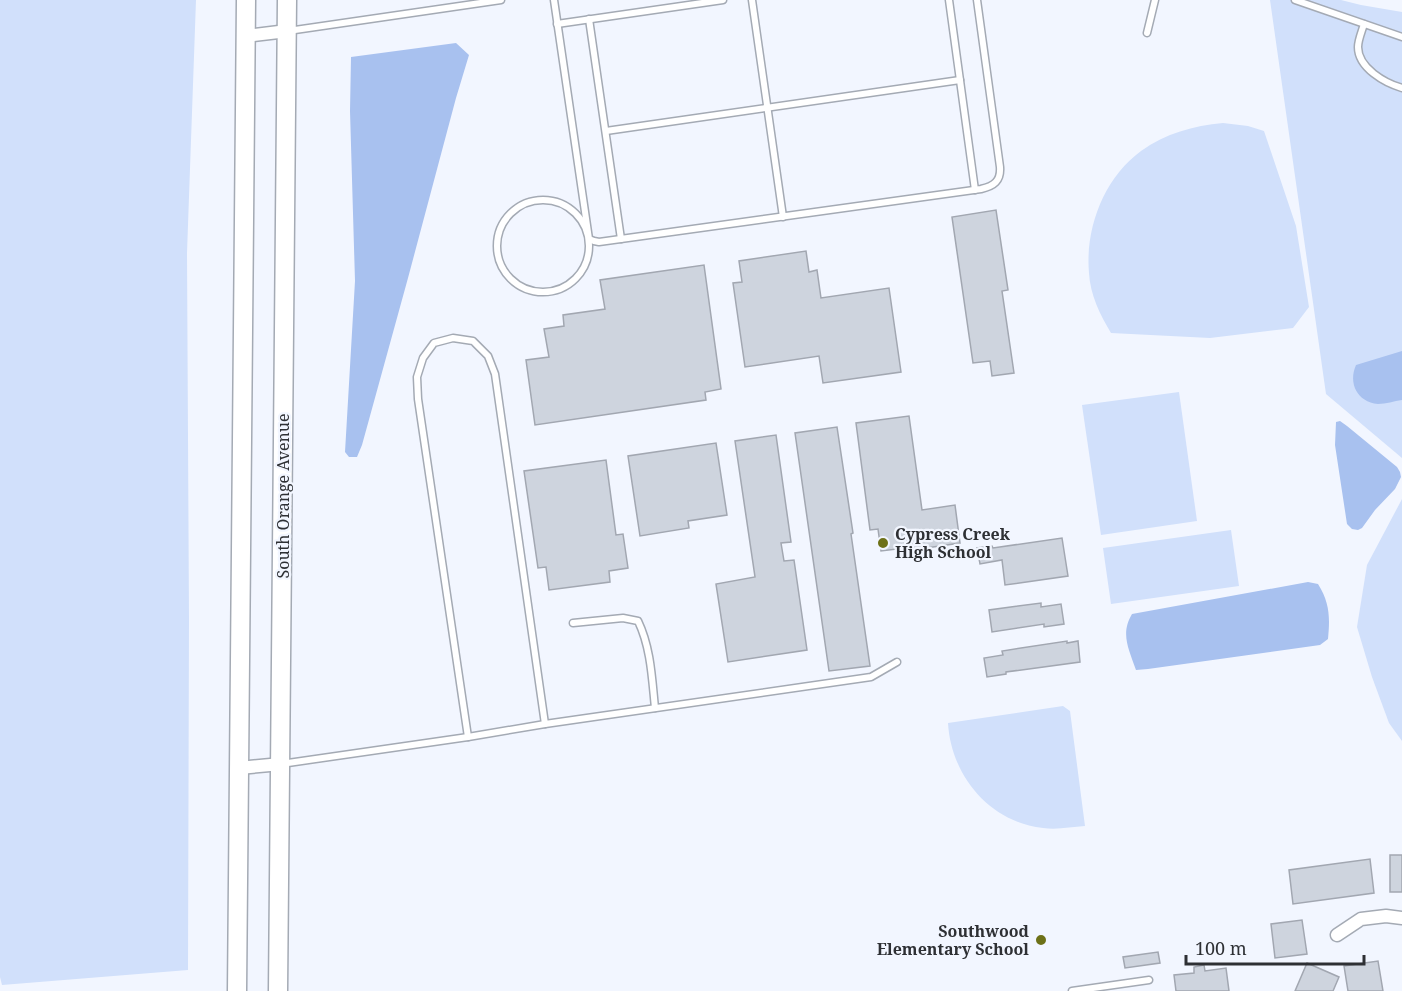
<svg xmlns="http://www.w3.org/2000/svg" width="1402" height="991" font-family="'Noto Serif',serif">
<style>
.green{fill:#d1e0fb}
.water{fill:#a8c1ef}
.building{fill:#ced4de;stroke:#a2a7b1;stroke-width:1.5}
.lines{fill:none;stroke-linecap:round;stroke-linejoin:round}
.lane-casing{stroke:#a4aab4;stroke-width:9}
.street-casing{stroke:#a4aab4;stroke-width:15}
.primary-casing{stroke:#a4aab4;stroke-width:21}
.lane{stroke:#fff;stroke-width:6}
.street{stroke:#fff;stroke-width:12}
.primary{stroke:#fff;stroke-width:18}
.poi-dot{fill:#6d7118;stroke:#f2f6ff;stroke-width:2}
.labels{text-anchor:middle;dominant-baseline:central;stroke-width:4.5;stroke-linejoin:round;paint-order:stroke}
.street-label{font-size:16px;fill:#2e3034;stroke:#f2f6ff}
.poi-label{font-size:16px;font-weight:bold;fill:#2e3034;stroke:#f2f6ff;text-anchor:start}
</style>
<rect width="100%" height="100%" fill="#f2f6ff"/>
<g class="green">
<path d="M0,0H196L187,253L189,618L188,970L2,985L0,977Z"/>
<path d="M1270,0H1341L1361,5L1402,12V458L1326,394Z"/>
<path d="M1223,123L1248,126L1264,131L1296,226L1309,307L1293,328L1210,338L1111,333C1100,315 1090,294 1089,273C1085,228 1104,178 1141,151C1166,133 1193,126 1223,123Z"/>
<path d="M1179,392L1197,521L1101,535L1082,405Z"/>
<path d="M1402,499V741L1389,723L1372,677L1357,627L1367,565Z"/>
<path d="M1231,530L1239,586L1111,604L1103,548Z"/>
<path d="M1063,706L1070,711L1085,826C1071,827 1057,830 1043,828C989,822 951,775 948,723Z"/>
</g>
<g class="water">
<path d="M456,43L469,55L456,98L408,278L362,445L357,457H349L345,452L355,281L350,111L351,57Z"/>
<path d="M1402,351V400C1394,401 1386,404 1378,404C1357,402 1348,383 1356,365Z"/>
<path d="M1340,421L1347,426L1397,467L1400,472L1401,477L1395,489L1375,510L1362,528L1358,530L1352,529L1347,524L1335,445L1336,422Z"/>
<path d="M1308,582L1318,584C1330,603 1330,618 1328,639L1320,645L1148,669L1136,670C1129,649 1120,634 1132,614Z"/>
</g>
<g class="building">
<path d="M996,210L1008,290L1002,291L1014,373L992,376L990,361L973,363L952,217Z"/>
<path d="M806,251L809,272L817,270L821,298L889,288L901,372L823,383L819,356L745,367L733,283L742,282L739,261Z"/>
<path d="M704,265L721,389L705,392L706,400L535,425L526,360L549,357L544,329L564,326L563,315L605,309L600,280Z"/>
<path d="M909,416L922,510L955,505L960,543L906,551L905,548L881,551L878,529L870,530L856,423Z"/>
<path d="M837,427L853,533L851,534L870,666L829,671L795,433Z"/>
<path d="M776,435L791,542L781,543L784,561L794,560L807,650L728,662L716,584L755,577L735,441Z"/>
<path d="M716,443L727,515L688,521L689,528L640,536L628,456Z"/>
<path d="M606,460L616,535L623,534L628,568L609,571L610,582L549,590L546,567L538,568L524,471Z"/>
<path d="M1062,538L1068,576L1005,585L1002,560L980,564L977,548L992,546L993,548Z"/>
<path d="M1041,603V607L1061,604L1064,624L1044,627V624L992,632L989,610Z"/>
<path d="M1067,641V643L1078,641L1080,662L1006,672V674L987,677L984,658L1003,655L1002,651Z"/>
<rect x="1390" y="855" width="12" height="37"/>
<path d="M1370,859L1374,893L1293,904L1289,870Z"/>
<path d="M1302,920L1307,954L1275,958L1271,924Z"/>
<path d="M1158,952L1160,963L1125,968L1123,957Z"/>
<path d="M1378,961L1383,991H1348L1344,966Z"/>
<path d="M1307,963L1339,977L1333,991H1295Z"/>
<path d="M1204,965L1205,971L1226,968L1229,991H1176L1174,975L1194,973V967Z"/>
</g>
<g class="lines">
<defs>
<g id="lane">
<path d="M554,0L589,239L594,241L599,242L981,189C994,186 1001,181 1000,167L977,0"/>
<path d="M752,0L783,217"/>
<path d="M949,0L975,190"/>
<path d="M1295,0L1402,37"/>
<path d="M589,19L621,239"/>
<path d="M557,24L723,0"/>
<path d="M1364,24C1362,31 1358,40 1358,47C1358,68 1385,83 1402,88"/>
<path d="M288,31L501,0"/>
<path d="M1147,33L1155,0"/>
<path d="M606,131L960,80"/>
<circle cx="543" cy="246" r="46"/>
<path d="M573,623L623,618L638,621C651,648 652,679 655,708"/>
<path d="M468,737L418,399L417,377L423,358L434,343L453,338L473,341L488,356L495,374L545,724"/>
<path d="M281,764L468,737L545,724L871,677L897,662"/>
<path d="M1072,991L1149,980"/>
</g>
<g id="street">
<path d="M245,36L287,31"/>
<path d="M239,768L281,764"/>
<path d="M1337,935L1361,919L1386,916L1402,918"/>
</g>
<g id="primary">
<path d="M237,991L246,0"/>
<path d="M278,991L287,0"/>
</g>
</defs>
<use href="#lane" class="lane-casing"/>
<use href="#street" class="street-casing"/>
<use href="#primary" class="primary-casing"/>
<use href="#lane" class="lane"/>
<use href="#street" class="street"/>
<use href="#primary" class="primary"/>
</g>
<g class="poi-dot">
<circle cx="883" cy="543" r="6"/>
<circle cx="1041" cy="940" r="6"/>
</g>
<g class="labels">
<g class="street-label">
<text transform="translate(283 496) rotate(-90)">South Orange Avenue</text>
</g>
<g class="poi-label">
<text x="895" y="534">Cypress Creek<tspan x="895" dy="18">High School</tspan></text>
<text x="1029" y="931" text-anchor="end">Southwood<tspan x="1029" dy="18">Elementary School</tspan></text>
</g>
</g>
<path d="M1186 955v9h178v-9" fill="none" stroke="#2e3034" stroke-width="3"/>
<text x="1195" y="955" font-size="18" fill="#2e3034" stroke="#f2f6ff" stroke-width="4.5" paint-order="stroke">100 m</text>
</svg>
